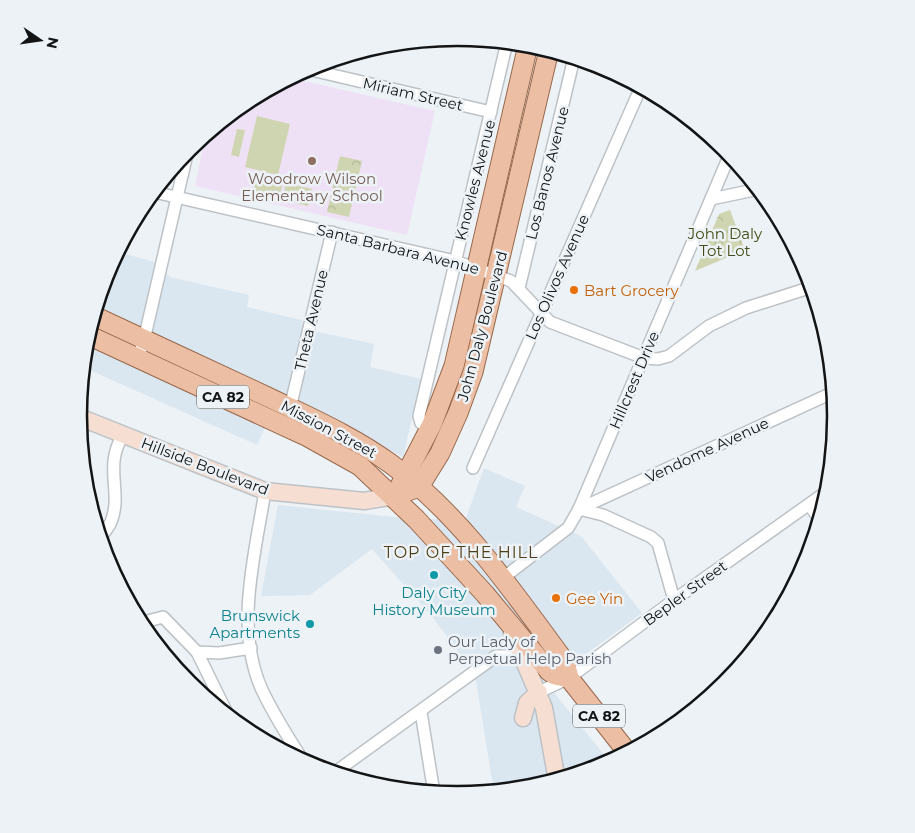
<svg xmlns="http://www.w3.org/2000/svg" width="915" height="833" font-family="Montserrat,sans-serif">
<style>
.built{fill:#dae6f0}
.education{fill:#efe1f5}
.park{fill:url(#park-crowns)}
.garden{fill:#d0d5b1}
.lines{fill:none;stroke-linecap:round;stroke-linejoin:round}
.minor-casing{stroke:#bcc2c6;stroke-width:14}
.secondary-casing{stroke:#bcc2c6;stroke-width:19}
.primary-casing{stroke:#98684b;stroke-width:21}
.minor{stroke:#fff;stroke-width:11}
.secondary{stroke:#f6dfd2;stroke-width:16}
.primary{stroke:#ecbfa4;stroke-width:19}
.education-dot{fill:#8d6e63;stroke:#ecf2f6;stroke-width:2}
.food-dot{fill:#e8710a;stroke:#ecf2f6;stroke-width:2}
.culture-dot{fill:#0f9aa8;stroke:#ecf2f6;stroke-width:2}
.worship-dot{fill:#6b7280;stroke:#ecf2f6;stroke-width:2}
.labels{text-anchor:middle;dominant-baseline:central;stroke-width:5;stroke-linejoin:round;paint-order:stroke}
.shield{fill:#ecf2f6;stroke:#535758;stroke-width:1}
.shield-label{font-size:14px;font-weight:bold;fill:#121415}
.street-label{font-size:15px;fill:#121415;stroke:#ecf2f6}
.education-label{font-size:15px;fill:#785e54;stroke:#ecf2f6}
.park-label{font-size:15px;fill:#464c15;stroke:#ecf2f6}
.food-label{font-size:15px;fill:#c56008;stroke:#ecf2f6;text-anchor:start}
.culture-label{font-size:15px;fill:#0d838f;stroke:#ecf2f6}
.worship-label{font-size:15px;fill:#5b616d;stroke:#ecf2f6;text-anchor:start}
.neighbourhood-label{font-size:16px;letter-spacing:1px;fill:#4e3f17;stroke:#ecf2f6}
.rim{fill:none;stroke:#121415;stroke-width:2.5}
</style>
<defs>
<pattern id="park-crowns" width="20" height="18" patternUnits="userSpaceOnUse" patternTransform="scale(1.25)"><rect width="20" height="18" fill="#d0d5b1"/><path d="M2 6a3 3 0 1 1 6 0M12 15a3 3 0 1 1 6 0" fill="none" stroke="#b2b697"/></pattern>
</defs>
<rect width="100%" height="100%" fill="#ecf2f6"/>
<g class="built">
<path d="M118,252L154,262L170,277L249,295L247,307L301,320L318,332L374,344L370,367L421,379L403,457L281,392L257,445L83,367L86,342L107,271Z"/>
<path d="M484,468L525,486L516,507L581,536L642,613L546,683L610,762L531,788L494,792L476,681L467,663L434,619L372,549L310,595L261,596L278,505L394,517L465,521Z"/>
</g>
<path class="education" d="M291,78L435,111L407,235L195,186L205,136L247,101Z"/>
<g class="park">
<path d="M340,156L362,161L349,217L327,212Z"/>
<path d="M730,210L745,250L695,271L719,214Z"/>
</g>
<g class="garden">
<path d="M257,116L290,124L278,175L245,167Z"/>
<path d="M237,129L245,130L239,157L231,155Z"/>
<path d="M257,176L283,182L279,199L253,193Z"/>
<path d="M286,183L312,189L308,206L282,200Z"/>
</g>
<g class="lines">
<defs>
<g id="minor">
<path d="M307,69L491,112"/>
<path d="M154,192L455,261L511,281L550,322L644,358L658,359L669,356L709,326L746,308L812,287"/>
<path d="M711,199L759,189"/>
<path d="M519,288L574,58"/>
<path d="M138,358L144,340L188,150"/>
<path d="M290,408L332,232"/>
<path d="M429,430L421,423L419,416L507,42"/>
<path d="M473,468L641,87"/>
<path d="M265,491C255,555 234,628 262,690C274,715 289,739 304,762"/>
<path d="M810,506L820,520"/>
<path d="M579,509L834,392"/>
<path d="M579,509L603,515L651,537L658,543L674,600"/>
<path d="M100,538C104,533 109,527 111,522C123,492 103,467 123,435"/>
<path d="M503,578L568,528L579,509L730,154"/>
<path d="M140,623L163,617L197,652L219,653L251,648"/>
<path d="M197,652L229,717"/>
<path d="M539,692L569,678L674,600L829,490"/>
<path d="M421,712L434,793"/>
<path d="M334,773L496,656H511L527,665"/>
</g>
<g id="secondary">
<path d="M79,417L265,491L364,501L395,496"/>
<path d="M512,633L544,708L557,781"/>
<path d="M523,718L527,703L539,692"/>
</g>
<g id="primary">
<path d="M94,316C153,344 213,371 272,399C313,419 354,437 391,464C462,516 513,592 565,662L569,678L628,753"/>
<path d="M88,335L308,437L360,466L416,519L485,594L549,671L555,675L569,678"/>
<path d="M400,486L432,424L454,366L528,45"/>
<path d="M408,491L419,487L440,453L458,413L473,372L549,50"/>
</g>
</defs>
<use href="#minor" class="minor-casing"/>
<use href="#secondary" class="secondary-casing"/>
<use href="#primary" class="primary-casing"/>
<use href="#minor" class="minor"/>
<use href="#secondary" class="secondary"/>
<use href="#primary" class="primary"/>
</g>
<circle class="education-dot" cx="312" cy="161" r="5"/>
<g class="food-dot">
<circle cx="574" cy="290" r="5"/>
<circle cx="556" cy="598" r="5"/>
</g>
<g class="culture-dot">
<circle cx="434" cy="575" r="5"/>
<circle cx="310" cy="624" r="5"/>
</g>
<circle class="worship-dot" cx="438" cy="650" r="5"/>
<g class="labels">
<g class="shield">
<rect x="197" y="385.5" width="52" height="23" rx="4"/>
<rect x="573" y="704.5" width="52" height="23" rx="4"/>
</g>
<g class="shield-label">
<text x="223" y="397">CA 82</text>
<text x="599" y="716">CA 82</text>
</g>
<g class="street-label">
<text transform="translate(413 94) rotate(13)">Miriam Street</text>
<text transform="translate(547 173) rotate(-76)">Los Banos Avenue</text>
<text transform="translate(475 180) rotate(-76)">Knowles Avenue</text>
<text transform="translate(398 249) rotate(14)">Santa Barbara Avenue</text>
<text transform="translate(557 277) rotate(-66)">Los Olivos Avenue</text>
<text transform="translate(311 320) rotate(-77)">Theta Avenue</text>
<text transform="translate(482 326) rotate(-75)">John Daly Boulevard</text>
<text transform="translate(634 380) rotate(-67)">Hillcrest Drive</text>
<text transform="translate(329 429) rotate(28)">Mission Street</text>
<text transform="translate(707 450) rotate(-25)">Vendome Avenue</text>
<text transform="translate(205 466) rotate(21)">Hillside Boulevard</text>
<text transform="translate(685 593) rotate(-36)">Bepler Street</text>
</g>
<g class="education-label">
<text x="312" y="178">Woodrow Wilson<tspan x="312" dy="17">Elementary School</tspan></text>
</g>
<g class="park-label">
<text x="725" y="233">John Daly<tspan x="725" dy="17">Tot Lot</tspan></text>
</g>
<g class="food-label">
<text x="584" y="290">Bart Grocery</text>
<text x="566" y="598">Gee Yin</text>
</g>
<g class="culture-label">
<text x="434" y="592">Daly City<tspan x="434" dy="17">History Museum</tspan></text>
<text x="300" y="615" text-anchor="end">Brunswick<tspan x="300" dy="17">Apartments</tspan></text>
</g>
<g class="worship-label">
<text x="448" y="641">Our Lady of<tspan x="448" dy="17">Perpetual Help Parish</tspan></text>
</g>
<g class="neighbourhood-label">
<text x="461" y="552">TOP OF THE HILL</text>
</g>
</g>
<path d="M0 0H915V833H0ZM87 416a370 370 0 1 1 740 0a370 370 0 1 1-740 0Z" fill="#ecf2f6" fill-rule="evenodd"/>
<path class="rim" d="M87 416a370 370 0 1 1 740 0a370 370 0 1 1-740 0Z"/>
<g transform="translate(40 40) rotate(103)" stroke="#ecf2f6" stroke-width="4" paint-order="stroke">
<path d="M0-4L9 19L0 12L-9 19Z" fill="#121415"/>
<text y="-8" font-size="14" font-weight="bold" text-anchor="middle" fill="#121415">N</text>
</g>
</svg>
